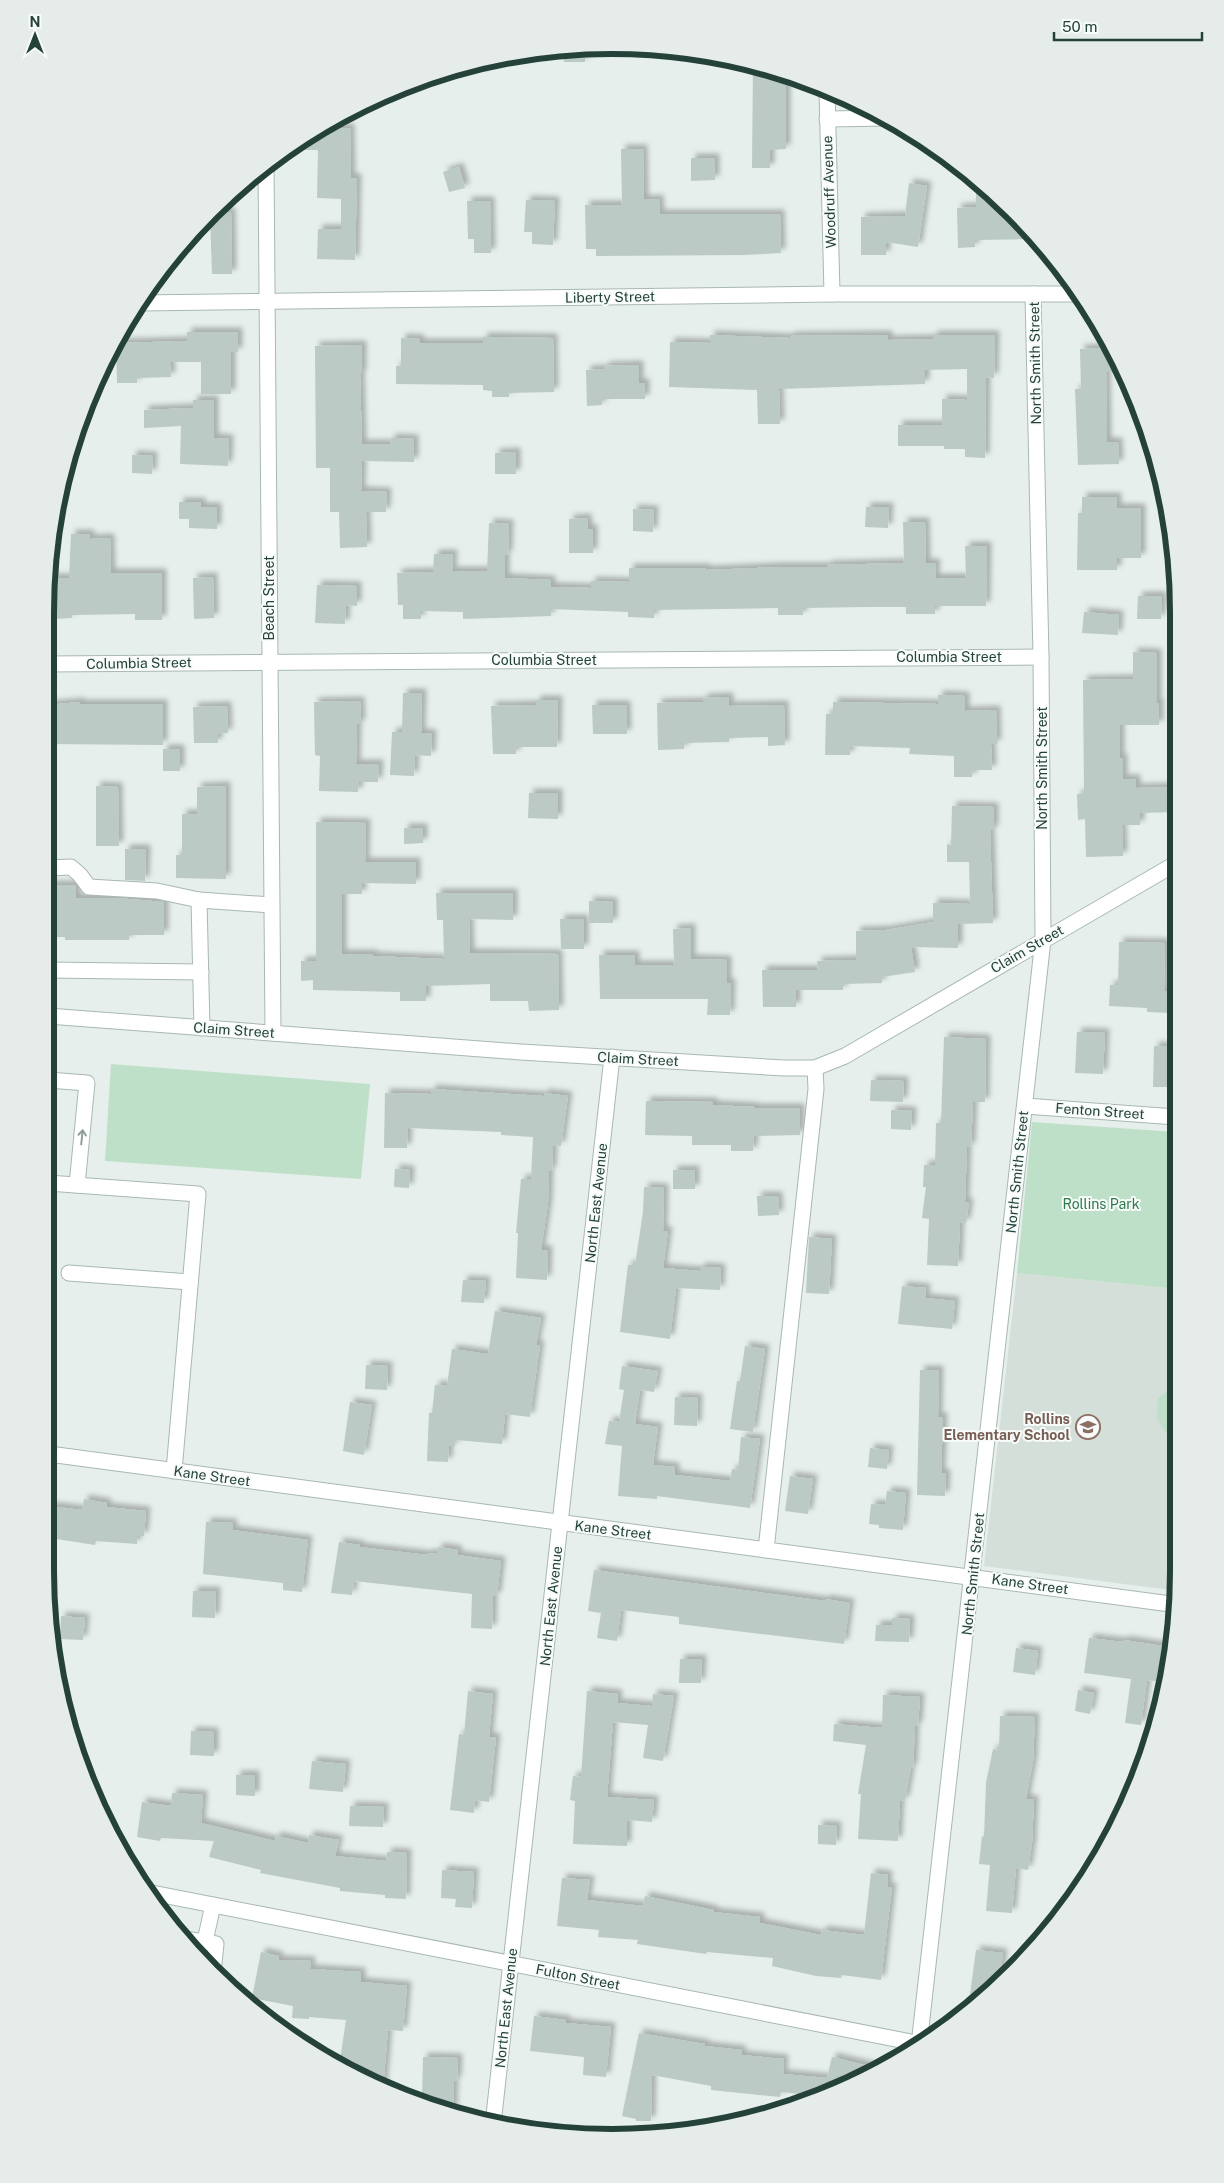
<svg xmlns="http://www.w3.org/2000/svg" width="1224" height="2183" font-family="'Public Sans',sans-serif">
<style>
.built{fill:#d4dfda}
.green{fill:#bfe0c8}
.building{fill:#bbcac4;filter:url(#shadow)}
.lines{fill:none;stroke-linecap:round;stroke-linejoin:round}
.minor-casing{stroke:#a8b8b2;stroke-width:17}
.minor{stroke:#fff;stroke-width:15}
.oneway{stroke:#92a09c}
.labels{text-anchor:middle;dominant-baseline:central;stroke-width:4;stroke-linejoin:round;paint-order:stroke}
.street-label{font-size:14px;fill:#24423a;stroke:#f7fbf9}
.park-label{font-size:14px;fill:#2d7a4b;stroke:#f7fbf9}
.education-label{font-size:14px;font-weight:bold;fill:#785e54;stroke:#f7fbf9;text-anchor:end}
.rim{fill:none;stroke:#24423a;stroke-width:6}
</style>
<defs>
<filter id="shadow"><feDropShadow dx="4.5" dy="-4.5" stdDeviation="2.5" flood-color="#0004"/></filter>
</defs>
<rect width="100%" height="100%" fill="#e6efeb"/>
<path class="built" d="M1017,1273L1177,1289L1178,1591L984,1566Z"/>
<g class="green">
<path d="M111,1064L370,1084L361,1179L105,1161Z"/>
<path d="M1032,1122L1176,1132L1177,1289L1017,1273Z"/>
<path d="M1177,1383V1443L1172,1442L1157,1418L1158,1399Z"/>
</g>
<g class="building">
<path d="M575,46L585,47V62H564L563,48Z"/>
<path d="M753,65L786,73V149L770,150V168H752Z"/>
<path d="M321,128H350L351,178H357L355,260L317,259L318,229H341V199L317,198L318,150H286Z"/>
<path d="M621,149H643L644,200L659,199L660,214H780L781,253L743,255L596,256V249H586L585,205H622Z"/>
<path d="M691,158H715V180L691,181Z"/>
<path d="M459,167L465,188L449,192L443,172Z"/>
<path d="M909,183L927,186L918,247L886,242V255H861V217L905,216Z"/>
<path d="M976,183L1013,211L1035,239L975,240V247L958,248L957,208L976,207Z"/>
<path d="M526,200L555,201L553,245L532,244V232H524Z"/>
<path d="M467,201H490L491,253H474V239H468Z"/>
<path d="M231,212L232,274H212L210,215L213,213Z"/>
<path d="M187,332H238V352H231V394H201V362H170L171,377L137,378V383H117L116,343L187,341Z"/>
<path d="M710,335L790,338V336L888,335V340L933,339V335H995L994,378L986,377L985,458L965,457V449H944V446H898V425H942V399L967,400V369L925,370V384L779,389L780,424H758L757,390L669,387L670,342L710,343Z"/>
<path d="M483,337L553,338L554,392L509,393V397H492V391L483,390V385L396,384V366H401V338L420,339V343H483Z"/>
<path d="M362,345V374H360L362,444H390L391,438L414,439V462L362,461L361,491L387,492L386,512H366L367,547L340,548L339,512H330V468H316L315,346Z"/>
<path d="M1109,348L1120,371L1106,372L1107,442H1118L1119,464L1078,465L1075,389H1081L1080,349Z"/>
<path d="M639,365V383H645V399H602V405L587,406L586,370L605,369L604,366Z"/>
<path d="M193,400H214V438L229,439L228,466L180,464L181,426L144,428V410L193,408Z"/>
<path d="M516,452V474H495V453Z"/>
<path d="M132,455L153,456L152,474L132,473Z"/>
<path d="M1082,497H1117V508H1141V558H1117V570H1077L1078,513H1082Z"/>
<path d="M179,502H201V507H217V529L189,528V519H179Z"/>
<path d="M866,507H889L888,528L865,527Z"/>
<path d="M633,509L654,510L653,532L633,531Z"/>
<path d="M587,518L588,529H593V553H569V519Z"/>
<path d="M903,522H925L926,563H936L935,578H966L965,546H987L986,606H935V614H906V607H864L803,608V615H778V608L654,610V618L628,617V612L551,609V616L463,619V612L421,611V619H403V605H398L397,573L433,572L434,554H453L452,571H487L489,523L509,524L508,555H505V578L551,580V587L591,588V581L629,582V568H706V570L779,567H827V565L904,563Z"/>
<path d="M71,534H90V539L110,538L111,573H162V620H135V614L72,615V618L52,619L51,578H69Z"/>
<path d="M213,577L214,618L194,619L193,578Z"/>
<path d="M317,585L357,586V606L346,605L345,624L315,623Z"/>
<path d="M1138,596H1162L1161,619H1137Z"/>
<path d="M1084,612L1119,615L1118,635L1082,633Z"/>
<path d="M1133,652L1157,653V703H1159V725H1120V758H1123V779H1136V788L1174,787V812L1140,813V825H1122L1123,856L1086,857L1085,819L1078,820L1077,794L1084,793L1083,680L1133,679Z"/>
<path d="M403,693H422L421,733L432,734L431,756L415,755L414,776L390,775L392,732H402Z"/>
<path d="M938,695L965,696V711L996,710L997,744H991L992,770H973L972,777H954V756L909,754L910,748L850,746V755H825L826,714H833V702L938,704Z"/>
<path d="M729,697V706L784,705L785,745L768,746V737L729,738V742L684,743V749L658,750L657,703L703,702V698Z"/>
<path d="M536,700H558L557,747H516V754H493L491,706L536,705Z"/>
<path d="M360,701L361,724H357L356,764H379L378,782H359L358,792L319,791L320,756L315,755L314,702Z"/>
<path d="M80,702V704H163V745L47,744V705Z"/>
<path d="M592,705H626L627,734H593Z"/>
<path d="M227,706L228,733L218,734V743H194L193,707Z"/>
<rect x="163" y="749" width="17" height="22"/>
<path d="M96,786L118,787L119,846H96Z"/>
<path d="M226,786V879L176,878V855H182V814H197V787Z"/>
<path d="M529,793H558V819L528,818Z"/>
<path d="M952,806L994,807V830H990L993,923L958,924V948L911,947L915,972L882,977V983L843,984V990H796V1007H763L762,970H818L817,961L856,960V931L886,930L933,922V903L970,904L969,862H947V844L951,845Z"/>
<path d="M316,822L366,823L365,862H416V884L362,883V894H342V954H373V956L444,959L443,920H437L436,893H513V920L469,919L470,953L558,954L559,1010L529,1011L528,1001H490V984L426,986V1001H400V992L313,990V980L301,981V961H316Z"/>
<path d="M404,828H423V843L404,844Z"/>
<path d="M125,849H146L145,881L125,880Z"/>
<path d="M47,885H76V898H117L164,902V935H129V940H65V937H47Z"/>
<path d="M589,901L613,902V923H589Z"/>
<path d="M560,919H584V949H561Z"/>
<path d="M691,928V959L727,960V983H731L730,1015H707L708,999H600L599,955H635V965H674L673,929Z"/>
<path d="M1119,942L1165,943L1164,991H1171V1013L1147,1012V1008L1109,1006L1110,985H1118Z"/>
<path d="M1077,1032L1105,1033L1103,1074L1075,1073Z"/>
<path d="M944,1037L986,1039L985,1102H973L971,1147H967L965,1202L969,1203L966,1223L960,1222L958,1266L927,1265L929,1219L922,1218L926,1187H923L924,1165H935L936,1123H941Z"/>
<path d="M1154,1046L1176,1047V1087H1153Z"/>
<path d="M871,1080L904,1081L903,1102L870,1101Z"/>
<path d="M431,1089L544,1096V1093L568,1096L561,1146L553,1145L552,1171H549L548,1203L541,1250H548L547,1280L516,1278L518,1233H516L521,1179H531L533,1137L501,1135V1132L408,1128L407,1148H384L385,1093L431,1094Z"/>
<path d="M646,1101L713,1102V1105L755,1107V1108H800V1135L754,1136L753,1151H731V1145H692V1136L645,1135Z"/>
<path d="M891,1110L912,1111L911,1130L891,1129Z"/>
<path d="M395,1169L410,1170L409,1188L394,1187Z"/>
<rect x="673" y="1170" width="22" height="19"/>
<path d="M644,1187L664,1188L663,1231H668L663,1268L700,1271V1267L721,1268L720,1290L676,1288L670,1339L620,1332L628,1265H635L643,1212Z"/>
<path d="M757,1196H778L779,1215L758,1216Z"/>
<path d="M809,1237L832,1239L829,1294L806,1293Z"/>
<path d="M463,1280L486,1281L484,1303L461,1302Z"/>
<path d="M902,1286L926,1288L925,1298L955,1301L952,1329L898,1324Z"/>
<path d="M495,1311L541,1318L536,1345H540L530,1417L505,1414L502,1444L456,1440L455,1446H449L448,1462L427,1461L429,1413H432L435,1385L447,1386L452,1349L488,1354Z"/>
<path d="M745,1346L765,1349L753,1432L730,1429L737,1381H740Z"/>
<path d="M366,1365L388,1366L387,1390L365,1389Z"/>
<path d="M622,1366L658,1371L654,1392L640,1390L635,1424L658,1427L653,1465L675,1467V1475L730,1481L732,1469L738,1470L741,1437L760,1439L750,1508L657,1496V1499L618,1496L622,1446L605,1444L609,1421L619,1422L624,1390L619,1389Z"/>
<path d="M920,1370H939L938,1417H943L941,1473L946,1474L945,1496L917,1495Z"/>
<path d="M675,1397L698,1398L697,1426L674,1425Z"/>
<path d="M350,1402L372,1405L364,1455L343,1451Z"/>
<path d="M870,1448L889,1450L887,1469L868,1467Z"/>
<path d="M790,1476L813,1479L808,1514L785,1511Z"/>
<path d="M887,1491L906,1493L903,1530L879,1528V1525L869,1524L871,1504L885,1505Z"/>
<path d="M84,1499L107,1503L106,1507L146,1511L144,1536H137V1544L96,1541L95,1545L50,1538L49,1506L82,1510Z"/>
<path d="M206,1522L233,1523L232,1530L308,1540L302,1592L283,1590V1583L203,1574Z"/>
<path d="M339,1542L360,1545L359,1547L428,1555L429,1553L437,1554L438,1547L458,1550L457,1555L501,1561L497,1596H493L492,1629L471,1628L472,1594L354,1581L352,1595L331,1593Z"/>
<path d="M594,1570L825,1601V1599L850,1603L844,1644L679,1624V1617L621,1610L617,1641L597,1638L601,1613L588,1611Z"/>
<path d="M193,1591H216L215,1618L192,1617Z"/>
<path d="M61,1616L85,1618L83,1640L60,1639Z"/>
<path d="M892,1618L910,1619L909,1642L875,1641L876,1625H892Z"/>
<path d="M1089,1638L1123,1642L1124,1640L1170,1647L1163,1682L1147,1680L1141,1725L1125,1723L1131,1679L1084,1673Z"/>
<path d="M1016,1648L1038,1651L1035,1675L1013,1672Z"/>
<path d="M680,1659H702L701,1683H679Z"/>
<path d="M1078,1690L1094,1693L1090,1714L1075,1711Z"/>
<path d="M468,1691L493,1694L489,1737L496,1738L489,1802L475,1800L474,1813L450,1810L459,1734L464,1735Z"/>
<path d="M587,1691L618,1694L617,1703L652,1706L653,1694L674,1696L663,1761L643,1758L648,1725L613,1722L607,1797L654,1800L652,1822L627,1820V1846L573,1844L575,1801L570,1800L573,1776L581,1777Z"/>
<path d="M883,1695L920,1697L918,1726H915L913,1768L911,1767L905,1801L900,1800L898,1841L858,1839L861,1794H858L866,1745L833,1741L834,1724L882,1728Z"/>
<path d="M1000,1716L1035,1717L1033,1761L1026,1799L1034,1800L1032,1843L1028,1870L1016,1868L1012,1913L986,1911L990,1865L979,1864L982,1836L984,1837L986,1783L993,1749L999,1750Z"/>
<path d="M191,1731L214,1732V1756L190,1755Z"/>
<path d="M312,1761L346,1764L343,1792L309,1789Z"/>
<path d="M236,1775H255V1796L236,1795Z"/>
<path d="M172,1793L203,1795L201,1823L275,1841L276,1836L308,1843L309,1835L339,1840L335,1856L386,1861L387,1852L407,1853L406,1899L385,1898V1895L340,1891V1888L260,1873L261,1870L209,1857L214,1841L161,1838L160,1841L137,1837L142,1802L171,1806Z"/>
<path d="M350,1806L384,1807L383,1827L349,1826Z"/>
<path d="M818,1825L837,1826L836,1845L818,1844Z"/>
<path d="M442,1870L474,1872L472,1908L455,1907L456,1899L441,1898Z"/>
<path d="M871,1873L888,1875L887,1887H892L881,1980L842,1975L841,1978L816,1976L772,1966L773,1958L707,1952L706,1954L637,1944L638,1940L598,1937L599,1930L557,1926L562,1878L590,1880L587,1900L643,1906L645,1896L714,1910L713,1912L760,1917V1923L821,1935L822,1930L864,1935Z"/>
<path d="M976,1950L1003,1953L999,1984L986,1997L968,2010Z"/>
<path d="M261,1952L279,1956L278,1960L311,1961L310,1969L361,1972V1982L407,1986L403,2031L388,2030L383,2088L361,2080L339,2067L346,2020L309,2017V2019L292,2018L293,2006L252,1998Z"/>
<path d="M534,2016L566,2020V2023L611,2027L606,2077L583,2075L584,2057L530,2051Z"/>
<path d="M639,2033L705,2044V2046L742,2050L741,2055L784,2059L783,2074L827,2078L832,2057L882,2069L822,2097L823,2093L817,2091L816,2096L781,2092L780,2097L711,2090V2086L652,2075L651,2121H636V2119L622,2116Z"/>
<path d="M423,2057L458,2058L457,2081H454L453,2114L422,2102Z"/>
</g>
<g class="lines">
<defs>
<g id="minor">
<path d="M827,90L832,294"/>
<path d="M827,119L889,118"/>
<path d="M266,163L273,1033"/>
<path d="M140,303L832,294H1081"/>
<path d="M47,664L1041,657"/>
<path d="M47,868L71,867L80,875L89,887L157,891L199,900L202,1028"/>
<path d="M199,900L271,905"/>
<path d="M48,970L201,972"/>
<path d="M48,1016L521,1052L784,1068H815L845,1056L1175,864"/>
<path d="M48,1080L87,1083L77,1185"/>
<path d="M1025,1106L1176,1117"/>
<path d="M48,1183L198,1194L174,1471"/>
<path d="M69,1273L190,1282"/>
<path d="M49,1454L1178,1605"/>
<path d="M766,1550L816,1089L815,1068"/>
<path d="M147,1892L921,2044"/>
<path d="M205,1941L213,1905"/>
<path d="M185,1942V1939L216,1944L213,1973"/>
<path d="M919,2045L1043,940L1041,657L1033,294"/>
<path d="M493,2124L612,1057"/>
</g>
</defs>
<use href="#minor" class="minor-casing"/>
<use href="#minor" class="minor"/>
</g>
<defs><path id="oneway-shaft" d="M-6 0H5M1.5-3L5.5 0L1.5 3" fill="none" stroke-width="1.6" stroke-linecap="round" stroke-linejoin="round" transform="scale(1.25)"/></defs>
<use class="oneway" href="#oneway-shaft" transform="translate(82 1137) rotate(-84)"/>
<defs>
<symbol id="school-ring" viewBox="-11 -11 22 22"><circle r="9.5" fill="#f7fbf9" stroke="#8d6e63" stroke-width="1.5"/><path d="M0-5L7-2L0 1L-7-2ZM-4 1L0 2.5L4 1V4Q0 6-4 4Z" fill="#8d6e63"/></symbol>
</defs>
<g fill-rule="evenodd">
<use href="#school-ring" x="1074" y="1413" width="28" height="28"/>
</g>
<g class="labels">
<g class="street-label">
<text transform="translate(829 192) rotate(-92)">Woodruff Avenue</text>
<text transform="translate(610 297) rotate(-1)">Liberty Street</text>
<text transform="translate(1035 363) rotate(-91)">North Smith Street</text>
<text transform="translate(269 598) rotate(-90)">Beach Street</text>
<text x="949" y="657">Columbia Street</text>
<text x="544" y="660">Columbia Street</text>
<text transform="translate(139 663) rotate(-1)">Columbia Street</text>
<text transform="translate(1042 768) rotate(-90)">North Smith Street</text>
<text transform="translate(1027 949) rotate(-30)">Claim Street</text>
<text transform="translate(234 1030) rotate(4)">Claim Street</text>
<text transform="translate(638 1059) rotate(3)">Claim Street</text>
<text transform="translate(1100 1111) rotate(4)">Fenton Street</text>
<text transform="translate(1017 1172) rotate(-84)">North Smith Street</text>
<text transform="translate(596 1203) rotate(-84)">North East Avenue</text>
<text transform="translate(212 1476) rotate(8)">Kane Street</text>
<text transform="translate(613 1530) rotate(7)">Kane Street</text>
<text transform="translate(973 1574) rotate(-84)">North Smith Street</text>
<text transform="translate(1030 1584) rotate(8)">Kane Street</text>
<text transform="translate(551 1606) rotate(-84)">North East Avenue</text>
<text transform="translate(578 1977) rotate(11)">Fulton Street</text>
<text transform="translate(506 2008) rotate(-84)">North East Avenue</text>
</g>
<g class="park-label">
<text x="1101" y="1204">Rollins Park</text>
</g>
<g class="education-label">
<text x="1070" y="1419">Rollins<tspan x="1070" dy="16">Elementary School</tspan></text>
</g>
</g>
<path d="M0 0H1224V2183H0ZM612 54H612A558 558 0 0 1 1170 612V1571A558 558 0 0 1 612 2129H612A558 558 0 0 1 54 1571V612A558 558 0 0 1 612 54Z" fill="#e6ecea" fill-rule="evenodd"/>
<path class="rim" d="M612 54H612A558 558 0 0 1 1170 612V1571A558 558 0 0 1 612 2129H612A558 558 0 0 1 54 1571V612A558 558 0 0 1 612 54Z"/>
<g transform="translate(35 35)" stroke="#f7fbf9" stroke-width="4" paint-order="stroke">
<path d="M0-4L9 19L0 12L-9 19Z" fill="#24423a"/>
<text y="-8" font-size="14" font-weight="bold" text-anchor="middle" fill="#24423a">N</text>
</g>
<path d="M1054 32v8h148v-8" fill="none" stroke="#24423a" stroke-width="2.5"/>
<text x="1062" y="32" font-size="15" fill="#24423a" stroke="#f7fbf9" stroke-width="4" paint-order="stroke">50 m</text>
</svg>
